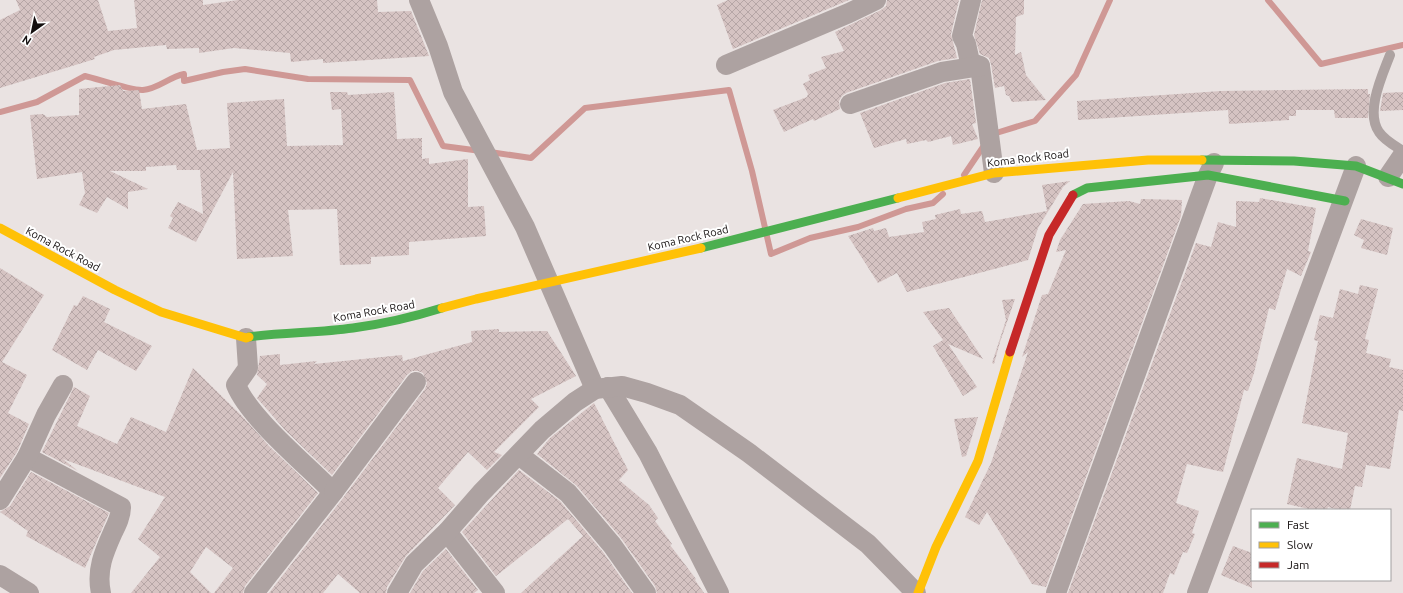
<svg xmlns="http://www.w3.org/2000/svg" width="1403" height="593" font-family="Ubuntu,sans-serif">
<style>
.lines{fill:none;stroke-linecap:round;stroke-linejoin:round}
.stream{stroke:#cf9895;stroke-width:6}
.building{fill:url(#building-cross-hatch)}
.lane{stroke:#ada2a1;stroke-width:10}
.street{stroke:#ada2a1;stroke-width:20}
.fast{stroke:#4caf50;stroke-width:9}
.slow{stroke:#ffc107;stroke-width:9}
.jam{stroke:#c62828;stroke-width:9}
.labels{text-anchor:middle;dominant-baseline:central;stroke-width:4;stroke-linejoin:round;paint-order:stroke}
.street-label{font-size:11px;fill:#140f0f;stroke:#fff}
</style>
<defs>
<pattern id="building-cross-hatch" width="8" height="8" patternUnits="userSpaceOnUse"><rect width="8" height="8" fill="#d5c3c2"/><path d="M0 0l8 8M0 8l8-8" fill="none" stroke="#b6a6a6"/></pattern>
</defs>
<rect width="100%" height="100%" fill="#eae3e2"/>
<g class="lines">
<g class="stream">
<path d="M1268,0L1321,64L1403,45"/>
<path d="M0,112L37,102L85,76C98,79 132,91 143,90C158,89 169,77 184,74V81L223,72L245,69L308,79L410,80L443,146L481,151"/>
<path d="M993,134L1035,121L1076,75L1110,0"/>
<path d="M490,152L531,158L585,108L729,90L752,171L771,254L810,238L858,227L906,209L933,203L943,194"/>
<path d="M964,175L985,144"/>
</g>
</g>
<g class="building">
<path d="M16,0H98L108,31L137,28L134,0H203V5L238,0H377L378,12L411,11L429,56L323,63V59L291,62L290,53L234,48L199,53V48L167,49L166,45L114,50L94,57L95,59L0,88V20L20,10Z"/>
<path d="M728,0H849L733,49L717,5Z"/>
<path d="M887,0H959L951,34L957,58L938,61L846,93L842,96L839,101L840,109L814,121L813,119L784,132L773,110L807,97L808,94L803,84L810,80L808,75L826,68L821,57L844,51L835,32L881,10L886,6Z"/>
<path d="M982,0H1024V14L1016,17L1015,55L1021,52L1026,75L1046,100L1012,102L1009,96L1006,95L1004,86L995,88L991,64L989,58L980,54L974,35Z"/>
<path d="M970,79L976,123L972,124L978,139L953,145L951,136L928,142L926,140L907,144L906,139L874,148L860,113L945,83Z"/>
<path d="M120,85L123,91L139,90L142,109L186,104L197,150L230,148L227,103L284,99L287,146L343,145L341,109L332,110L330,92H347L348,95L394,92L397,139L422,138V159L429,158V164L468,159V207L484,206L486,236L409,242V255L371,257V264L340,265L337,209L288,210L293,256L237,259L233,172L196,242L168,228L173,218L170,216L178,202L203,214L200,170H177L176,165L146,167V171H110L148,189L128,192V209L107,197L97,213L79,205L85,193L82,172L37,179L30,115L43,114L47,117L79,115V89Z"/>
<path d="M1368,89V94H1370L1368,118H1335L1334,110H1296V116H1289V120L1229,124L1228,110L1078,120L1077,101L1221,91Z"/>
<path d="M1403,92V110L1380,111L1383,93Z"/>
<path d="M1070,181L1063,187L1038,228L1028,260L907,292L897,273L878,283L848,236L873,228L874,231L886,228L889,237L924,232L922,222L936,219L935,215L960,209L961,214L982,211L985,222L1047,211L1042,185Z"/>
<path d="M1260,198L1316,208L1308,251L1311,252L1301,276L1287,269L1275,310L1269,308L1254,373L1248,391L1244,390L1223,472L1187,464L1176,503L1199,511L1192,533L1195,534L1187,553L1183,552L1174,575L1170,573L1163,593H1068L1196,243L1211,247L1218,222L1236,227V201L1259,202Z"/>
<path d="M1141,199L1182,200L1181,216L1046,587L1032,584L987,512L979,525L965,517L991,463L1028,352L1022,357L1042,295L1048,294L1066,250L1056,252L1060,240L1083,204L1129,201L1140,204Z"/>
<path d="M1361,219L1393,228L1387,255L1361,248L1364,240L1354,235Z"/>
<path d="M0,268L44,295L2,362L27,375L8,413L29,424L17,452L0,478Z"/>
<path d="M1360,285L1378,289L1365,339L1369,340L1366,353L1391,359L1389,367L1403,370V411L1399,410L1390,469L1366,465L1362,487L1355,486L1350,510H1335V509L1328,507L1327,510H1313L1287,504L1297,458L1342,469L1348,433L1302,423L1318,341L1314,340L1320,315L1333,318L1340,289L1358,294Z"/>
<path d="M83,296L110,309L104,322L152,346L136,371L98,350L87,370L52,350L74,305L77,306Z"/>
<path d="M1015,299L1000,342L994,364L992,363L1006,320L1002,300Z"/>
<path d="M949,308L983,359L948,344L977,387L963,396L933,346L943,340L923,312Z"/>
<path d="M499,329V332L547,331L576,376L531,399L539,407L494,452L502,455L487,470L468,452L438,488L455,505L406,556L387,587L386,593H360L338,574L323,593H269L343,498L425,389L427,383L423,373L418,371H412L407,375L332,475L285,430L257,398L267,384L257,375L260,356L280,354V365L317,361L314,364L402,355L403,361L472,342L471,331Z"/>
<path d="M193,368L242,416L269,446L318,493L245,586L243,593H214L233,568L206,547L190,572L211,593H131L160,557L138,539L165,497L63,459L78,471L42,452L74,387L90,396L77,426L117,444L131,417L166,432Z"/>
<path d="M594,403L628,470L619,480L649,505L658,518L655,521L672,544L670,545L696,579L695,580L704,593H657L655,586L621,538L577,486L537,454L550,438Z"/>
<path d="M978,417L966,456L962,457L954,419Z"/>
<path d="M519,470L560,501L603,552L632,593H521L583,536L568,519L496,576L462,532Z"/>
<path d="M31,472L109,513L85,568L26,536L28,531L0,512L10,506Z"/>
<path d="M1233,546L1252,553V588L1221,575Z"/>
<path d="M446,549L478,590L474,593H410L423,571Z"/>
</g>
<g class="lines">
<path class="lane" d="M1390,55C1382,76 1365,112 1379,132C1384,140 1395,146 1403,151"/>
<g class="street">
<path d="M419,0L438,46L453,92L525,227L595,389"/>
<path d="M971,0L962,36L966,44L970,62L980,66L994,173"/>
<path d="M726,65L849,13L876,0"/>
<path d="M850,104L942,72L980,66"/>
<path d="M1388,177L1403,155"/>
<path d="M246,338L248,368L236,385C249,417 302,461 328,487L334,491L254,593"/>
<path d="M608,387L648,453L719,593"/>
<path d="M519,455L568,493L612,545L646,593"/>
<path d="M27,457L121,507C121,516 117,524 113,532C104,552 96,570 101,593"/>
<path d="M334,491L416,382"/>
<path d="M0,500L27,457L46,415L63,385"/>
<path d="M447,532L495,593"/>
<path d="M0,575L29,593"/>
<path d="M397,593L414,564L447,532L481,493L542,430L575,402L595,389L622,386L647,393L680,405L749,453L868,544L916,593"/>
<path d="M1056,593L1208,175L1214,163"/>
<path d="M1197,593L1356,166"/>
</g>
<g class="fast">
<path d="M1202,160L1294,161L1356,166L1403,184"/>
<path d="M1073,195L1087,188L1208,175L1345,201"/>
<path d="M701,248L898,198"/>
<path d="M249,337C283,332 318,333 353,328C383,324 413,317 442,308"/>
</g>
<g class="slow">
<path d="M898,198L994,173L1148,160H1202"/>
<path d="M0,228L115,290L161,312L246,338L249,337"/>
<path d="M442,308L476,299L701,248"/>
<path d="M918,593L936,547L978,461L1010,352"/>
</g>
<path class="jam" d="M1010,352L1049,235L1073,195"/>
</g>
<g class="labels">
<g class="street-label">
<text transform="translate(1028 158) rotate(-7)">Koma Rock Road</text>
<text transform="translate(688 238) rotate(-13)">Koma Rock Road</text>
<text transform="translate(63 249) rotate(28)">Koma Rock Road</text>
<text transform="translate(374 311) rotate(-10)">Koma Rock Road</text>
</g>
</g>
<rect x="1251" y="509" width="140" height="72" fill="#ffffff" stroke="#a19f9f"/>
<rect x="1259" y="522" width="20" height="6" fill="#4caf50" stroke="#a19f9f"/>
<text x="1287" y="529" font-size="12" fill="#140f0f">Fast</text>
<rect x="1259" y="542" width="20" height="6" fill="#ffc107" stroke="#a19f9f"/>
<text x="1287" y="549" font-size="12" fill="#140f0f">Slow</text>
<rect x="1259" y="562" width="20" height="6" fill="#c62828" stroke="#a19f9f"/>
<text x="1287" y="569" font-size="12" fill="#140f0f">Jam</text>
<g transform="translate(32 32) rotate(213)" stroke="#ffffff" stroke-width="3" paint-order="stroke">
<path d="M0-3L7 15L0 10L-7 15Z" fill="#140f0f"/>
<text y="-6" font-size="11" font-weight="bold" text-anchor="middle" fill="#140f0f">N</text>
</g>
</svg>
